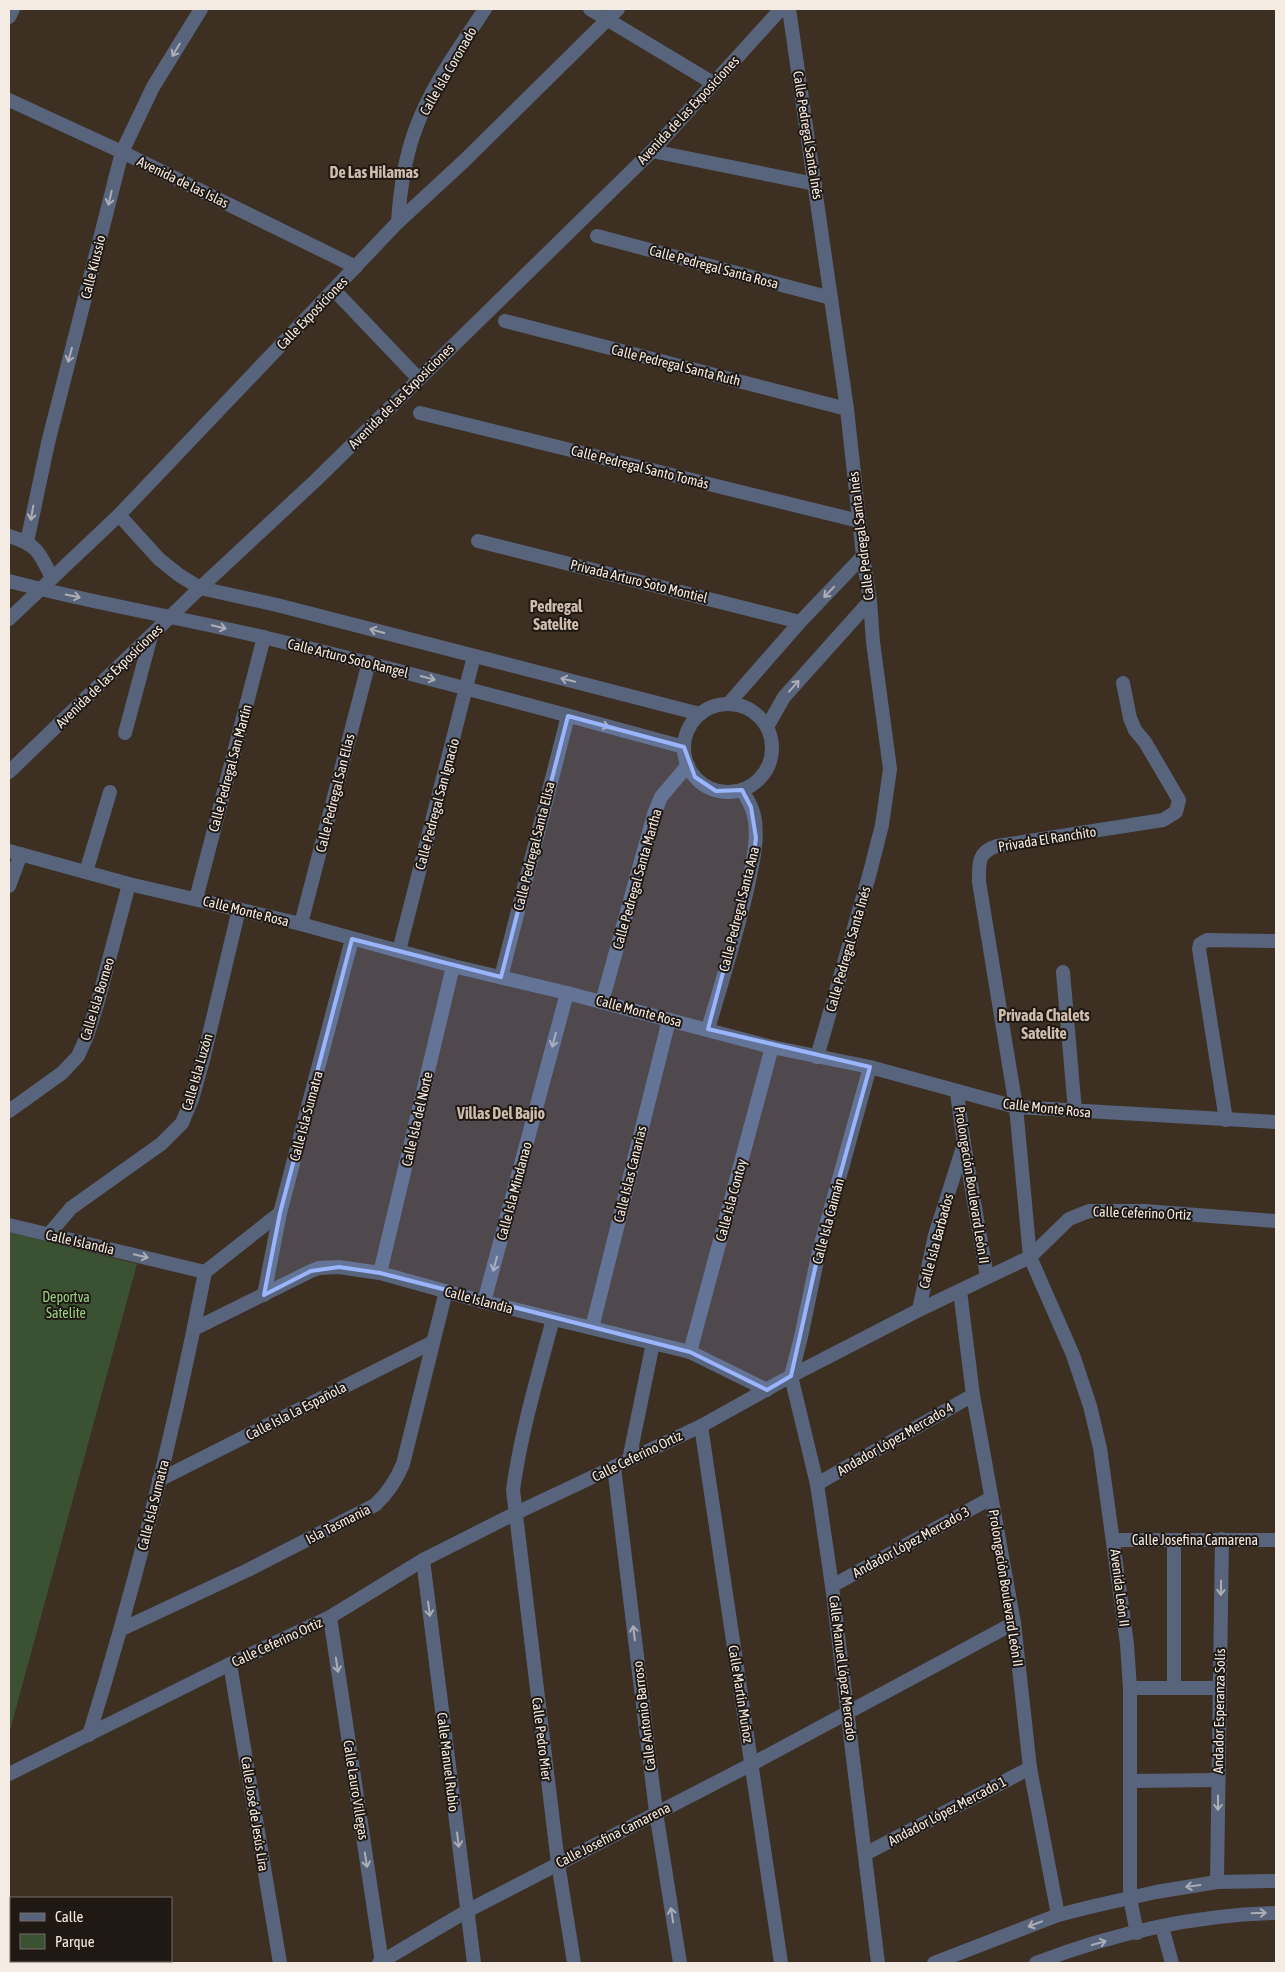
<svg xmlns="http://www.w3.org/2000/svg" width="1285" height="1972" font-family="'Asap Condensed',sans-serif">
<style>
.green{fill:#3a5232}
.lines{fill:none;stroke-linecap:round;stroke-linejoin:round}
.pedestrian{stroke:#57647c;stroke-width:14}
.minor{stroke:#57647c;stroke-width:14}
.tertiary{stroke:#57647c;stroke-width:14}
.oneway{stroke:#adaeb5}
.marked{fill:#9ab5fd;fill-opacity:0.2;stroke:#9ab5fd;stroke-width:4;stroke-linejoin:round}
.labels{text-anchor:middle;dominant-baseline:central;stroke-width:4;stroke-linejoin:round;paint-order:stroke}
.street-label{font-size:14px;fill:#f4ebe3;stroke:#1f1813}
.park-label{font-size:14px;fill:#97d284;stroke:#1f1813}
.quarter-label{font-size:16px;font-weight:bold;fill:#cebcad;stroke:#1f1813}
</style>
<rect width="100%" height="100%" fill="#3d2f22"/>
<path class="green" d="M9,1232L137,1264L9,1734Z"/>
<g class="lines">
<g class="pedestrian">
<path d="M1174,1540V1687"/>
<path d="M1130,1688H1220"/>
<path d="M1131,1781L1218,1780"/>
</g>
<g class="minor">
<path d="M590,9L713,83"/>
<path d="M789,9L847,409L863,556L870,601L873,642L890,769L882,825L869,876L817,1057"/>
<path d="M9,17L13,9"/>
<path d="M9,100L122,152L356,267"/>
<path d="M652,151L815,184"/>
<path d="M398,222C400,191 404,159 416,128C431,86 460,47 485,9"/>
<path d="M597,236L831,298"/>
<path d="M334,290L419,379"/>
<path d="M505,321L847,409"/>
<path d="M420,413L859,521"/>
<path d="M119,515L159,559L179,575L200,588L277,605L700,714"/>
<path d="M9,536C38,545 39,552 52,578"/>
<path d="M478,541L800,622"/>
<path d="M27,542L48,443L122,152L153,87L201,9"/>
<path d="M9,581C95,604 184,618 271,639C410,672 547,710 684,747"/>
<path d="M9,619L119,515L398,222L464,161L618,9"/>
<path d="M729,703L800,622L863,556"/>
<circle cx="728" cy="748" r="44"/>
<path d="M767,727L784,697L870,601"/>
<path d="M125,733L151,636"/>
<path d="M9,772L200,588L315,481L652,151L781,9"/>
<path d="M9,851L129,884L301,924L453,966L567,993L772,1047L870,1067L1016,1107L1276,1122"/>
<path d="M86,872L110,792"/>
<path d="M9,886L21,854"/>
<path d="M196,899L264,637"/>
<path d="M301,924L369,662"/>
<path d="M399,951L474,656"/>
<path d="M1063,972L1075,1111"/>
<path d="M501,977L568,716"/>
<path d="M602,1002L654,814L661,797L688,765"/>
<path d="M708,1029C722,982 737,934 748,886C752,865 758,843 755,821C754,810 748,800 742,790"/>
<path d="M870,1067L819,1251L801,1337L791,1376L817,1484L832,1586L878,1963"/>
<path d="M957,1093L964,1144L987,1277"/>
<path d="M9,1111L62,1073L78,1056L87,1036L97,1005L129,884"/>
<path d="M1226,1120L1199,949L1200,944L1207,940L1276,941"/>
<path d="M9,1225L205,1272"/>
<path d="M49,1234L71,1208L161,1144L182,1123L192,1099L203,1060L239,909"/>
<path d="M205,1272L280,1213"/>
<path d="M380,1273L453,966"/>
<path d="M960,1291L973,1395L1014,1623L1030,1768L1058,1915"/>
<path d="M264,1295L280,1213L352,939"/>
<path d="M484,1302L567,993"/>
<path d="M919,1310L935,1235L963,1147"/>
<path d="M553,1319C538,1375 521,1432 513,1490L558,1863L574,1963"/>
<path d="M592,1328L669,1020"/>
<path d="M194,1329L311,1271L319,1268L339,1267L380,1273L484,1302L690,1352L767,1390"/>
<path d="M690,1352L772,1047"/>
<path d="M701,1426L781,1963"/>
<path d="M629,1460L653,1343"/>
<path d="M614,1467L656,1812L680,1963"/>
<path d="M159,1480L433,1342"/>
<path d="M817,1484L973,1395"/>
<path d="M1113,1540H1276"/>
<path d="M423,1560L474,1963"/>
<path d="M832,1586L991,1498"/>
<path d="M330,1617L382,1963"/>
<path d="M122,1629L248,1570L375,1505C388,1493 396,1481 403,1464L446,1291"/>
<path d="M230,1664L280,1963"/>
<path d="M89,1735C136,1583 175,1428 205,1272"/>
<path d="M9,1774L230,1664L330,1617L423,1560L514,1514L701,1426L791,1376L919,1310L1030,1257L1016,1107L979,882C979,864 977,852 997,846L1163,820L1176,812L1179,800L1145,742L1135,730L1130,718L1123,683"/>
<path d="M865,1854L1030,1768"/>
<path d="M1217,1882L1222,1539"/>
<path d="M379,1963L467,1911L752,1764L1014,1623"/>
</g>
<g class="tertiary">
<path d="M1162,1927L1172,1963"/>
<path d="M1137,1933L1130,1898V1688L1127,1644L1100,1448L1090,1406L1073,1355L1030,1257L1069,1219L1089,1211H1145L1276,1221"/>
<path d="M934,1963L1058,1915L1094,1906L1156,1892L1217,1882L1276,1881"/>
<path d="M1036,1963C1112,1934 1195,1915 1276,1913"/>
</g>
</g>
<defs><path id="oneway-shaft" d="M-6 0H5M1.5-3L5.5 0L1.5 3" fill="none" stroke-width="1.6" stroke-linecap="round" stroke-linejoin="round" transform="scale(1.25)"/></defs>
<g class="oneway">
<use href="#oneway-shaft" transform="translate(176 50) rotate(121)"/>
<use href="#oneway-shaft" transform="translate(110 198) rotate(103)"/>
<use href="#oneway-shaft" transform="translate(70 355) rotate(105)"/>
<use href="#oneway-shaft" transform="translate(32 513) rotate(100)"/>
<use href="#oneway-shaft" transform="translate(829 592) rotate(134)"/>
<use href="#oneway-shaft" transform="translate(73 596) rotate(11)"/>
<use href="#oneway-shaft" transform="translate(219 627) rotate(13)"/>
<use href="#oneway-shaft" transform="translate(377 631) rotate(-165)"/>
<use href="#oneway-shaft" transform="translate(428 678) rotate(15)"/>
<use href="#oneway-shaft" transform="translate(568 680) rotate(-166)"/>
<use href="#oneway-shaft" transform="translate(794 686) rotate(-48)"/>
<use href="#oneway-shaft" transform="translate(602 725) rotate(15)"/>
<use href="#oneway-shaft" transform="translate(554 1040) rotate(105)"/>
<use href="#oneway-shaft" transform="translate(141 1256) rotate(14)"/>
<use href="#oneway-shaft" transform="translate(495 1264) rotate(105)"/>
<use href="#oneway-shaft" transform="translate(1221 1588) rotate(91)"/>
<use href="#oneway-shaft" transform="translate(429 1609) rotate(83)"/>
<use href="#oneway-shaft" transform="translate(634 1633) rotate(-97)"/>
<use href="#oneway-shaft" transform="translate(337 1665) rotate(81)"/>
<use href="#oneway-shaft" transform="translate(1218 1803) rotate(90)"/>
<use href="#oneway-shaft" transform="translate(458 1840) rotate(83)"/>
<use href="#oneway-shaft" transform="translate(366 1860) rotate(81)"/>
<use href="#oneway-shaft" transform="translate(1193 1886) rotate(172)"/>
<use href="#oneway-shaft" transform="translate(1259 1913) rotate(-2)"/>
<use href="#oneway-shaft" transform="translate(672 1915) rotate(-99)"/>
<use href="#oneway-shaft" transform="translate(1035 1924) rotate(159)"/>
<use href="#oneway-shaft" transform="translate(1099 1943) rotate(-15)"/>
</g>
<path class="marked" d="M568,716L684,747L695,777L716,791L742,790L751,807L756,838L753,860L708,1029L870,1067L819,1251L791,1376L767,1390L690,1352L380,1273L339,1267L311,1271L264,1295L280,1213L352,939L501,977Z"/>
<g class="labels">
<g class="street-label">
<text transform="translate(448 71) rotate(-60)">Calle Isla Coronado</text>
<text transform="translate(688 110) rotate(-47)">Avenida de las Exposiciones</text>
<text transform="translate(808 135) rotate(81)">Calle Pedregal Santa Inés</text>
<text transform="translate(183 182) rotate(26)">Avenida de las Islas</text>
<text transform="translate(93 267) rotate(-76)">Calle Kiussio</text>
<text transform="translate(714 267) rotate(15)">Calle Pedregal Santa Rosa</text>
<text transform="translate(312 313) rotate(-46)">Calle Exposiciones</text>
<text transform="translate(676 365) rotate(14)">Calle Pedregal Santa Ruth</text>
<text transform="translate(401 396) rotate(-45)">Avenida de las Exposiciones</text>
<text transform="translate(640 467) rotate(14)">Calle Pedregal Santo Tomás</text>
<text transform="translate(861 536) rotate(-97)">Calle Pedregal Santa Inés</text>
<text transform="translate(639 581) rotate(14)">Privada Arturo Soto Montiel</text>
<text transform="translate(348 658) rotate(14)">Calle Arturo Soto Rangel</text>
<text transform="translate(109 676) rotate(-44)">Avenida de las Exposiciones</text>
<text transform="translate(230 768) rotate(-75)">Calle Pedregal San Martín</text>
<text transform="translate(335 793) rotate(-76)">Calle Pedregal San Elías</text>
<text transform="translate(437 804) rotate(-75)">Calle Pedregal San Ignacio</text>
<text transform="translate(1047 839) rotate(-9)">Privada El Ranchito</text>
<text transform="translate(534 846) rotate(-76)">Calle Pedregal Santa Elisa</text>
<text transform="translate(637 879) rotate(-74)">Calle Pedregal Santa Martha</text>
<text transform="translate(739 909) rotate(-76)">Calle Pedregal Santa Ana</text>
<text transform="translate(246 911) rotate(14)">Calle Monte Rosa</text>
<text transform="translate(848 949) rotate(-74)">Calle Pedregal Santa Inés</text>
<text transform="translate(97 999) rotate(-73)">Calle Isla Borneo</text>
<text transform="translate(639 1011) rotate(15)">Calle Monte Rosa</text>
<text transform="translate(197 1072) rotate(-74)">Calle Isla Luzón</text>
<text transform="translate(1047 1108) rotate(6)">Calle Monte Rosa</text>
<text transform="translate(306 1116) rotate(-75)">Calle Isla Sumatra</text>
<text transform="translate(417 1119) rotate(-77)">Calle Isla del Norte</text>
<text transform="translate(630 1174) rotate(-76)">Calle Islas Canarias</text>
<text transform="translate(972 1185) rotate(81)">Prolongación Boulevard León II</text>
<text transform="translate(514 1191) rotate(-75)">Calle Isla Mindanao</text>
<text transform="translate(731 1200) rotate(-75)">Calle Isla Contoy</text>
<text transform="translate(1142 1213) rotate(2)">Calle Ceferino Ortiz</text>
<text transform="translate(828 1221) rotate(-75)">Calle Isla Caimán</text>
<text transform="translate(936 1241) rotate(-75)">Calle Isla Barbados</text>
<text transform="translate(80 1242) rotate(13)">Calle Islandia</text>
<text transform="translate(479 1300) rotate(15)">Calle Islandia</text>
<text transform="translate(296 1411) rotate(-27)">Calle Isla La Española</text>
<text transform="translate(895 1439) rotate(-30)">Andador López Mercado 4</text>
<text transform="translate(637 1456) rotate(-26)">Calle Ceferino Ortiz</text>
<text transform="translate(153 1505) rotate(-76)">Calle Isla Sumatra</text>
<text transform="translate(338 1524) rotate(-27)">Isla Tasmania</text>
<text x="1195" y="1540">Calle Josefina Camarena</text>
<text transform="translate(911 1542) rotate(-29)">Andador López Mercado 3</text>
<text transform="translate(1006 1588) rotate(81)">Prolongación Boulevard León II</text>
<text transform="translate(1120 1588) rotate(83)">Avenida León II</text>
<text transform="translate(277 1642) rotate(-25)">Calle Ceferino Ortiz</text>
<text transform="translate(843 1668) rotate(83)">Calle Manuel López Mercado</text>
<text transform="translate(741 1694) rotate(81)">Calle Martín Muñoz</text>
<text transform="translate(1219 1711) rotate(-89)">Andador Esperanza Solís</text>
<text transform="translate(644 1716) rotate(-97)">Calle Antonio Barroso</text>
<text transform="translate(542 1739) rotate(83)">Calle Pedro Mier</text>
<text transform="translate(448 1762) rotate(83)">Calle Manuel Rubio</text>
<text transform="translate(356 1790) rotate(81)">Calle Lauro Villegas</text>
<text transform="translate(947 1811) rotate(-28)">Andador López Mercado 1</text>
<text transform="translate(255 1814) rotate(81)">Calle José de Jesús Lira</text>
<text transform="translate(613 1835) rotate(-27)">Calle Josefina Camarena</text>
</g>
<g class="park-label">
<text x="66" y="1297">Deportva<tspan x="66" dy="16">Satelite</tspan></text>
</g>
<g class="quarter-label">
<text x="374" y="172">De Las Hilamas</text>
<text x="556" y="606">Pedregal<tspan x="556" dy="18">Satelite</tspan></text>
<text x="1044" y="1015">Privada Chalets<tspan x="1044" dy="18">Satelite</tspan></text>
<text x="501" y="1113">Villas Del Bajio</text>
</g>
</g>
<rect width="1285" height="1972" fill="none" stroke="#f4ebe3" stroke-width="20"/>
<rect x="10" y="1897" width="162" height="65" fill="#1f1813" stroke="#746c66"/>
<rect x="20" y="1913" width="25" height="8" fill="#57647c" stroke="#746c66"/>
<text x="55" y="1922" font-size="15" fill="#f4ebe3">Calle</text>
<rect x="20" y="1934" width="25" height="15" fill="#3a5232" stroke="#746c66"/>
<text x="55" y="1947" font-size="15" fill="#f4ebe3">Parque</text>
</svg>
